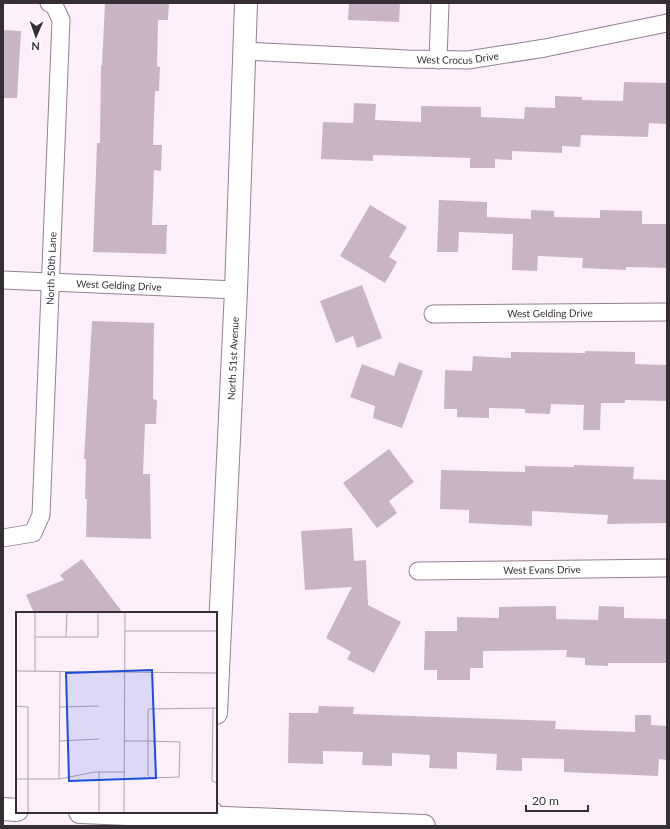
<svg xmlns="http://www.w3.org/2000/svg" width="670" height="829" font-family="Lato,sans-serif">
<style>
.building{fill:#c9b4c6}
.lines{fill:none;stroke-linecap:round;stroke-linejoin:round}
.street-casing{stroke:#937f90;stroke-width:19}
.secondary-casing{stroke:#937f90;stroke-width:24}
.primary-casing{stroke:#937f90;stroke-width:24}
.street{stroke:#fff;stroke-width:17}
.secondary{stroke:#fff;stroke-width:22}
.primary{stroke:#fff;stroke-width:22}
.labels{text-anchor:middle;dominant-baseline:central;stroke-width:4;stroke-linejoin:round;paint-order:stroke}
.street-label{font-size:10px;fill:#362e35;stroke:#fff}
.inset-road{fill:none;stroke:#aea2ac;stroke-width:1}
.view{fill:#1d4ed8;fill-opacity:0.15;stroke:#1d4ed8;stroke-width:2}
.inset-edge{fill:none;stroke:#362e35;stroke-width:2}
</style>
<rect width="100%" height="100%" fill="#fef0fb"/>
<g class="building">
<path d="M105,3H169L168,20H158L157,66L160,67L159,91H155L153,145H162L161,171L154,170L152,225H167L166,254L93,252L97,143H100L101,65H102Z"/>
<path d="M349,3H400L399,22L348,20Z"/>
<path d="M3,30L21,31L17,98H3Z"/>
<path d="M624,82L667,83V124L649,123L648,137L581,135L580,147L562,146V153L512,151V160L495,159V168H470V158L373,155V161L321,159L323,122L353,123L354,103L376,104L375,120L421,122V106L481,107V117L524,119L525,107L555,108V96L582,97V100L623,101Z"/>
<path d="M439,200L487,202V217L531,219V210L554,211V217L600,218V210L642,211V224H667V268L626,267V270L582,268L583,258L538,256L537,271L512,270L513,234L459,232L458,252H437Z"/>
<path d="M370,205L407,227L389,257L397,262L385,283L340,256Z"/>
<path d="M362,285L382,338L357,348L353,336L336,343L320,301Z"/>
<path d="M92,321L154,323L153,399L157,400L156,424H145L143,474H150L151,539L86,537L87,499H85L86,459H84Z"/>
<path d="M585,351L635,352V364L667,365V401L625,400V403H601L600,430H583L584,405L551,404L550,414L525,413V409L489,408V418L457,417V409H444L445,370L472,371L473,356L511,358V352L585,353Z"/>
<path d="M399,362L423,371L402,428L373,418L375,406L350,397L362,364L394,376Z"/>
<path d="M389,449L414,482L389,501L397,513L377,528L343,483Z"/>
<path d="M574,465L634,467L633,479L667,480V523L607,524L608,515L532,511V526L469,523V510L440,509L441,470L525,472V466L574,467Z"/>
<path d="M352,528L354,561L366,560L368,605L401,622L374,673L347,659L351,652L326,638L352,587L305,590L301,531Z"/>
<path d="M82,559L123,613H34L26,595L64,580L60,575Z"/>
<path d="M556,606V619L598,620L599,606L624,607V618L667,619V663H608V666L585,665V658L566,657L567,650L483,651V668H470V680H437V670H424L425,631H457V617L499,618V607Z"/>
<path d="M319,706L354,707L353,714L556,721L555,729L635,732V715H651V725L667,726V760L659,759L658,776L564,772V759L522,758V771L496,770L497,754L457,752V769L429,768L430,755L392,753V766L362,765L363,752L323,751V764L288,763L289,713H318Z"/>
</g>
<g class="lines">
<defs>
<g id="street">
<path id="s1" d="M244,51L408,59L468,60L545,48L667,23"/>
<path d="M438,60L440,3"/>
<path id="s2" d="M3,280L236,290"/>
<path id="s3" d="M433,314L667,312"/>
<path id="s4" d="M3,538L33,533L41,515L61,20L54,5L49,3"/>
<path id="s5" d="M418,571L667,568"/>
</g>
<g id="secondary">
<path d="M3,809L17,810"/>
<path d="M80,812L424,826"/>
</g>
<g id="primary">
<path id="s6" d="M216,713L236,290L246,3"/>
<path d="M211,826V812"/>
</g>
</defs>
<use href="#street" class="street-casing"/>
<use href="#secondary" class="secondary-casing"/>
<use href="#primary" class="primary-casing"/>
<use href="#street" class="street"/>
<use href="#secondary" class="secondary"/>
<use href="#primary" class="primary"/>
</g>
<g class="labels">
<g class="street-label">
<text stroke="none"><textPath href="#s1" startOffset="214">West Crocus Drive</textPath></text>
<text stroke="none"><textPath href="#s4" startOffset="297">North 50th Lane</textPath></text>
<text stroke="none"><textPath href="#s2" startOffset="116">West Gelding Drive</textPath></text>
<text stroke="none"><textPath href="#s3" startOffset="117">West Gelding Drive</textPath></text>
<text stroke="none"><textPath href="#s6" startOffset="355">North 51st Avenue</textPath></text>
<text stroke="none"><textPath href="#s5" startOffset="124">West Evans Drive</textPath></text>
</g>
</g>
<g transform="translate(16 612)">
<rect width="201" height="201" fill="#fef0fb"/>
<path class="inset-road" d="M109,19H201M19,25H82V0M50,25L51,0M0,59L201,61M19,60V0M0,94L12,95V201M44,95L83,94M197,96L196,169L201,171M44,129L83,127M108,129H132L164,130L163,165L135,166L132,163V99L133,97L201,96M0,167H43L79,160H108M43,167L44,60M83,201V160M108,201L109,0"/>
<path class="view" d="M136,58L140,166L53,169L50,61Z"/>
<rect width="201" height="201" class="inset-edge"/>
</g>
<rect width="670" height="829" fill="none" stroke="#362e35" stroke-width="8"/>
<g transform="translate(36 36) rotate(182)" stroke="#ffffff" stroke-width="3" paint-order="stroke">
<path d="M0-3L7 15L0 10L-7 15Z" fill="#362e35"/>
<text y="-6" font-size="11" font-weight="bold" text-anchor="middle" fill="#362e35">N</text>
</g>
<path d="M526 805v6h62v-6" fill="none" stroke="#362e35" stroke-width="2"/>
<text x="532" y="805" font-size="12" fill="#362e35" stroke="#ffffff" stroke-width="3" paint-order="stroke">20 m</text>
</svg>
